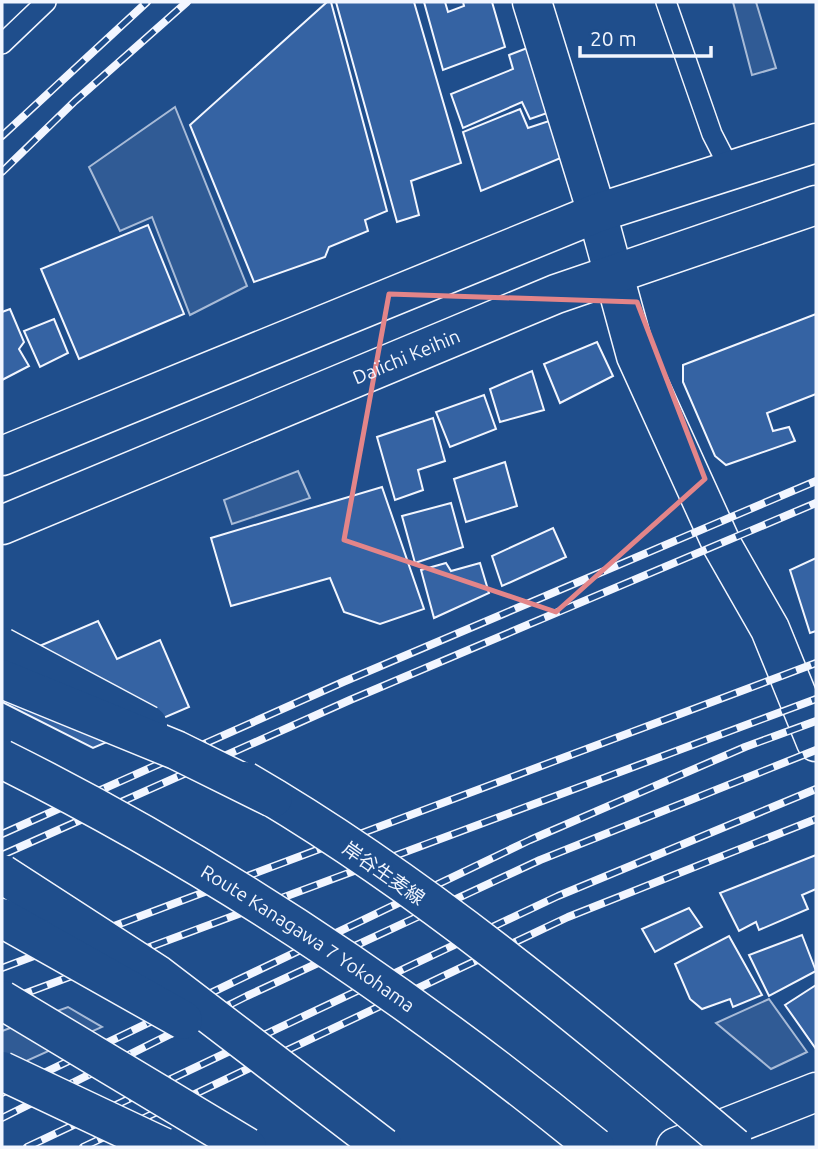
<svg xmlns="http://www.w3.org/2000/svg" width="818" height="1149" font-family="Ubuntu,'Noto Sans JP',sans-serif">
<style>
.built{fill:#305b95;stroke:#a8bbd7;stroke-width:2}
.building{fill:#3563a3;stroke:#f2f6ff;stroke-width:2}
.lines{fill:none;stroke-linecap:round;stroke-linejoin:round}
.lane-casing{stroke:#f2f6ff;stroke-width:22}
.street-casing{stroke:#f2f6ff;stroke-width:41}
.secondary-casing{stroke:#f2f6ff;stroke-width:41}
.highway-casing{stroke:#f2f6ff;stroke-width:41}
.lane{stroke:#1f4e8c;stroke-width:19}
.street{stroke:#1f4e8c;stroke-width:38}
.secondary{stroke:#1f4e8c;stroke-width:38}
.highway{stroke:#1f4e8c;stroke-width:38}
.rail-casing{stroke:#f2f6ff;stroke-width:8}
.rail{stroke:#1f4e8c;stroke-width:5;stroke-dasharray:16;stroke-linecap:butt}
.secondary-bridge-casing{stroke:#f2f6ff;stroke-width:41;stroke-linecap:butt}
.highway-bridge-casing{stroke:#f2f6ff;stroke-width:41;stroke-linecap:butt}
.secondary-bridge{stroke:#1f4e8c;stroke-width:38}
.highway-bridge{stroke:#1f4e8c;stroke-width:38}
.marked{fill:none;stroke:#e38589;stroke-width:5;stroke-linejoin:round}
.labels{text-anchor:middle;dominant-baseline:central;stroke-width:5;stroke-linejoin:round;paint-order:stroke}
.street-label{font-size:19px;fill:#f2f6ff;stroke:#1f4e8c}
</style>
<rect width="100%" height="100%" fill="#1f4e8c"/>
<g class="built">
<path d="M733,2H756L776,68L752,75Z"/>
<path d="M175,107L247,286L190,315L152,217L120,231L89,167Z"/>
<path d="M298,471L310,498L232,524L224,500Z"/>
<path d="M769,999L807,1052L771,1069L716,1023Z"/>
<path d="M68,1007L102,1027L2,1072V1031Z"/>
</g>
<g class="building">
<path d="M327,2H331L387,211L365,220L368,231L329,247L325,257L254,282L190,125Z"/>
<path d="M336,2H414L461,163L411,181L419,215L397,222Z"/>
<path d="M424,2H445L448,12L464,6L463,2H492L505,47L443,70Z"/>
<path d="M535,45L556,110L530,119L522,102L463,128L451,94L513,69L509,55Z"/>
<path d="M520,109L528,128L558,118L568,155L481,191L463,132Z"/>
<path d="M148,225L184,314L79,359L41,269Z"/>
<path d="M10,309L24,342L19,349L29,366L2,380V312Z"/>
<path d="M816,314V394L767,413L773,431L789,427L795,441L726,465L715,456L683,382V365Z"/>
<path d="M54,319L68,353L40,367L24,331Z"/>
<path d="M597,342L613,376L560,403L544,364Z"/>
<path d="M532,371L544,410L500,422L490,389Z"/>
<path d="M484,395L496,429L450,447L436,412Z"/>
<path d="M433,418L445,461L418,470L423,490L395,500L377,437Z"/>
<path d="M505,462L517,506L466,522L454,479Z"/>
<path d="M382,487L424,609L380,624L344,612L330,578L231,606L211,538Z"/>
<path d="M451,503L463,547L415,563L402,516Z"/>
<path d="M553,528L566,557L502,586L492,556Z"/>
<path d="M816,558V631L810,633L790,570Z"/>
<path d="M446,563L451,571L480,563L489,593L434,618L421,570Z"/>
<path d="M98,621L117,659L160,640L189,707L93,748L2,702V662Z"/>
<path d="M816,855V889L802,895L808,909L759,930L756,922L739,931L720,893Z"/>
<path d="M689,908L702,927L655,952L642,929Z"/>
<path d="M802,935L816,971L769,996L749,955Z"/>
<path d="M729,936L762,995L733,1007L730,999L702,1009L690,999L675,964Z"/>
<path d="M816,985V1049L785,1005Z"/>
</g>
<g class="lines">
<defs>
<g id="lane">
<path d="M666,2L712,134L731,171"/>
<path d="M2,44L46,2"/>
</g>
<path id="street" d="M532,2L597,213L636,356L722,545L770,629L816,742"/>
<path id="secondary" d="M676,1147L816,1092"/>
<g id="highway">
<path d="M2,456L597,213L816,143"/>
<path id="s1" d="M2,525L556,294L816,205"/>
</g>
</defs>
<use href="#lane" class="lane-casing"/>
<use href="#street" class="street-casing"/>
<use href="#secondary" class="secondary-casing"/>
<use href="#highway" class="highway-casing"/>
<use href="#lane" class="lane"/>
<use href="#street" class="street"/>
<use href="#secondary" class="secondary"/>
<use href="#highway" class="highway"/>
<defs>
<g id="rail">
<path d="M2,136L147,2"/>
<path d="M2,172L75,101L187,2"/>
<path d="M2,834L343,682L816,481"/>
<path d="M2,855L350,700L816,503"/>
<path d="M2,968L816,663"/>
<path d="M2,1002L816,699"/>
<path d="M2,1093L530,840L745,747L816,721"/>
<path d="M2,1118L247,996L540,860L816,750"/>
<path d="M27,1147L558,896L816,789"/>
<path d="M83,1147L568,917L816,819"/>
</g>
</defs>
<use href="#rail" class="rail-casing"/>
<use href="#rail" class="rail"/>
<defs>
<g id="secondary-bridge">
<path d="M2,647L148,725"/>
<path d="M245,781C421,883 580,1017 734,1147"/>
<path d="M2,1071L163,1147"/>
</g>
<g id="highway-bridge">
<path d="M2,679L176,750L273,798"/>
<path id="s2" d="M2,759C213,864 413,998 595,1147"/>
<path d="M2,874L158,975L383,1147"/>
<path d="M2,918L183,1020"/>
<path d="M2,1000L247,1147"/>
</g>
</defs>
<use href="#secondary-bridge" class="secondary-bridge-casing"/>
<use href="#highway-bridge" class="highway-bridge-casing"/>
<use href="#secondary-bridge" class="secondary-bridge"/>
<use href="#highway-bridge" class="highway-bridge"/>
</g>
<path class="marked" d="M389,294L637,302L705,479L556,612L344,540Z"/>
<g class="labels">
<g class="street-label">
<text stroke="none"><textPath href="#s1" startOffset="438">Daiichi Keihin</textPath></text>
<text transform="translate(384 873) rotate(35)">岸谷生麦線</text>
<text stroke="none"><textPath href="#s2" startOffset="355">Route Kanagawa 7 Yokohama</textPath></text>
</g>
</g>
<rect width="818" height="1149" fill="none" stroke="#f2f6ff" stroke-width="7"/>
<path d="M580 46v10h131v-10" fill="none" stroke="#f2f6ff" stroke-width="3.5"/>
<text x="590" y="46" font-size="21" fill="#f2f6ff" stroke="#1f4e8c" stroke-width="5" paint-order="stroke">20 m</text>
</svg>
